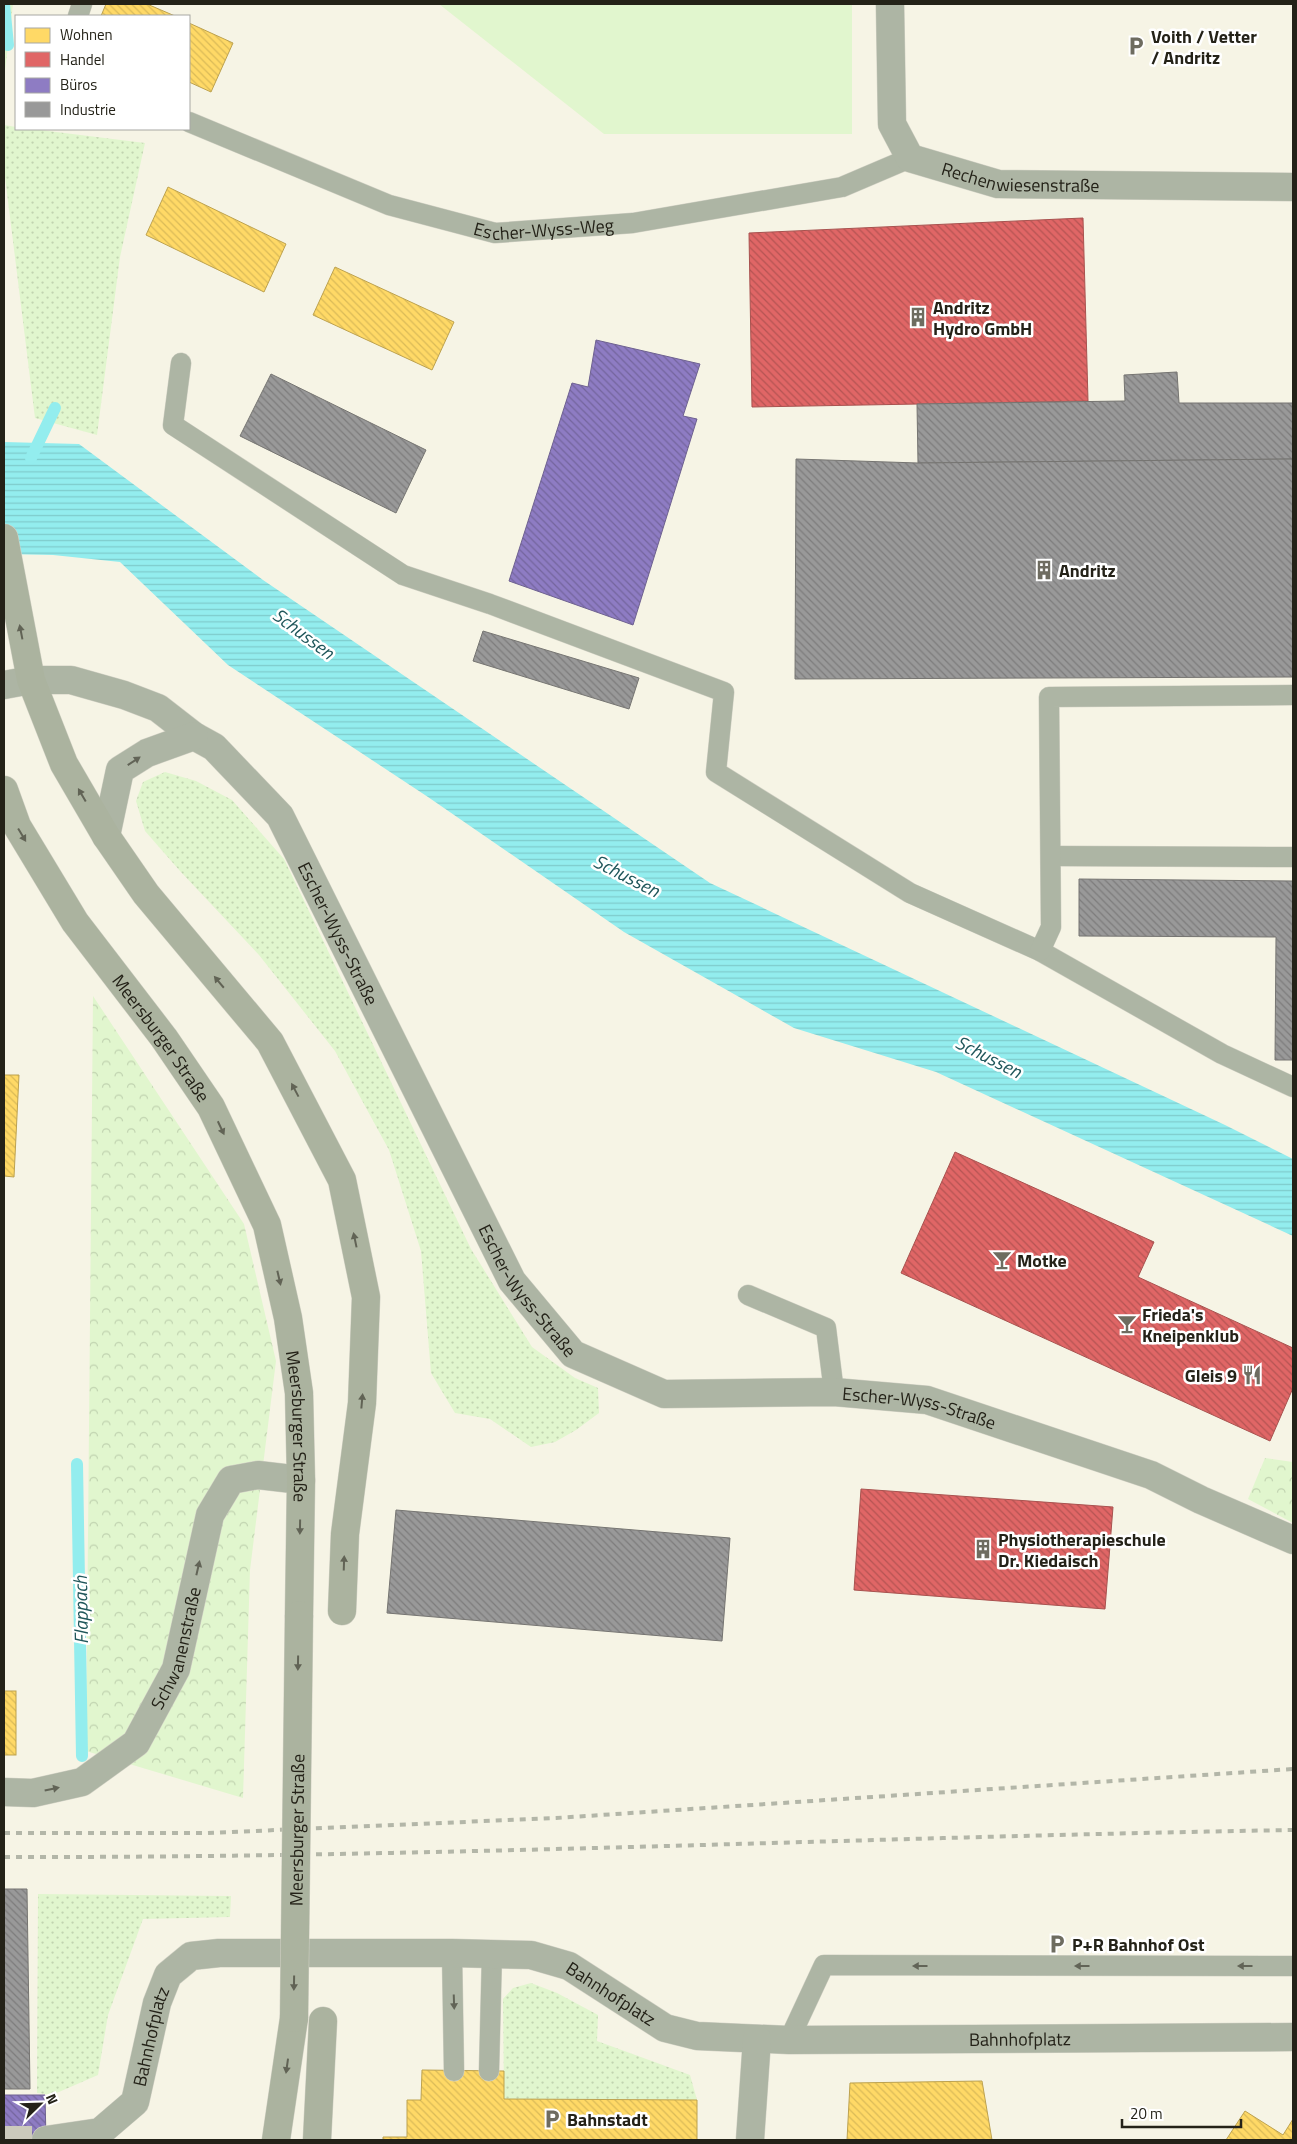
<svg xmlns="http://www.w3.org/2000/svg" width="1297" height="2144" font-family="'Titillium Web',sans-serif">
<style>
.grass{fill:url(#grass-dots)}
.park{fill:url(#park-crowns)}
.garden{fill:#e1f6ce}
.water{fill:url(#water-rules)}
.homes{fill:url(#homes-back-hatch);stroke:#bda24f}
.shops{fill:url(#shops-back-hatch);stroke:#a8524f}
.offices{fill:url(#offices-back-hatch);stroke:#6e6190}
.industry{fill:url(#industry-back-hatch);stroke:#767572}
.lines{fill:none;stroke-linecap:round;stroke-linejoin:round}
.stream{stroke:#93edee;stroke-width:12}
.street-tunnel{stroke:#cccabc;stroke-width:28;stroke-dasharray:28 14;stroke-linecap:butt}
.lane-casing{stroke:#d3d2c6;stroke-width:21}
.street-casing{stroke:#d3d2c6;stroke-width:29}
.secondary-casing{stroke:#d3d2c6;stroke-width:29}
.lane{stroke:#adb5a4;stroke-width:20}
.street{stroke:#adb5a4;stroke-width:28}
.secondary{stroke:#abb39f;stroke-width:28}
.rail{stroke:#b3b6a8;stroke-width:4;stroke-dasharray:6 6;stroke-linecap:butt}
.secondary-bridge-casing{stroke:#d3d2c6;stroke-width:29;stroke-linecap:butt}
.secondary-bridge{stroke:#abb39f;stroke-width:28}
.oneway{fill:#616355}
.oneway2{fill:#626457}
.labels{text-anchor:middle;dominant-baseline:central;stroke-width:5;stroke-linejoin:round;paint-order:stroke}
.poi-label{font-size:18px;font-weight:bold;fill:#242218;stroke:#fff;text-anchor:start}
.street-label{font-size:18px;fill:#242218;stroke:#fff}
.water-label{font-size:19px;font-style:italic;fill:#1f565a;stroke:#fff}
</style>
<defs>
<pattern id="grass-dots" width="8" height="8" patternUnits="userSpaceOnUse" patternTransform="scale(1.25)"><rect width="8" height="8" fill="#e1f6ce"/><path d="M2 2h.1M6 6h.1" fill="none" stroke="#c1d3b0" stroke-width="1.8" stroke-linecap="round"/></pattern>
<pattern id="park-crowns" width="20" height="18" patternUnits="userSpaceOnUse" patternTransform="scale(1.25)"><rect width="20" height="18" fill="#e1f6ce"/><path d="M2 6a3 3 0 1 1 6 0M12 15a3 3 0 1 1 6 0" fill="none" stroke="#c1d3b0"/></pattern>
<pattern id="water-rules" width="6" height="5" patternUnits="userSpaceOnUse" patternTransform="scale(1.25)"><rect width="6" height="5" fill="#93edee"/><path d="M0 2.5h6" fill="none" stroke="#7fcbcb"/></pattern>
<pattern id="homes-back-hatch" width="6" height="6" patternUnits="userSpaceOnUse" patternTransform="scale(1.25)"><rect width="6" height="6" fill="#ffd966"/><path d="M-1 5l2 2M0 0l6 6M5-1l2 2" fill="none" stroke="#daba58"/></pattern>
<pattern id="shops-back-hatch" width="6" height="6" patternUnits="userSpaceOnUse" patternTransform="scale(1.25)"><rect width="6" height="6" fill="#e06666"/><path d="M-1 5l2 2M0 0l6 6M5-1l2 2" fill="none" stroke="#b55453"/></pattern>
<pattern id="offices-back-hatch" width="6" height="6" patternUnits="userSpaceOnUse" patternTransform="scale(1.25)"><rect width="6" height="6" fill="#8e7cc3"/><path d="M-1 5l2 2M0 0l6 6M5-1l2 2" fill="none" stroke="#74659d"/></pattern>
<pattern id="industry-back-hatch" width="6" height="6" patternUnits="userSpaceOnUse" patternTransform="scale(1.25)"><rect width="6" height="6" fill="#999"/><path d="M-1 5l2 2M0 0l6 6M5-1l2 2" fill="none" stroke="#7d7c7c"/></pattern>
</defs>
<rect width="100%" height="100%" fill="#f6f4e5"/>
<g class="grass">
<path d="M4,4H13L4,79Z"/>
<path d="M4,125L16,127V129H32L145,143L120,257L97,435L35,418L4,169Z"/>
<path d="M165,772L196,781L232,800L284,859L471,1249L532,1347L575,1378L598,1388L599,1413L576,1430L555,1442L531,1447L490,1419L455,1413L431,1373L421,1251L389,1150L335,1051L259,955L180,871L145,831L136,801L143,782Z"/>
<path d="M38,1894L231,1896L230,1917L143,1919L108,2015L98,2075L52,2095L37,2093Z"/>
<path d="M531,1983L557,1993L598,2015L597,2041L690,2075L697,2100L504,2099L503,1999L513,1988Z"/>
</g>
<g class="park">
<path d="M93,996L244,1224L276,1361L250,1570L243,1798L86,1751Z"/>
<path d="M1265,1458L1293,1462V1523L1248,1499Z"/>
</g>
<path class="garden" d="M439,4H852V134H604Z"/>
<path class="water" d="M4,442L79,444L263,580L710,883L1225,1125L1293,1159V1236L936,1072L794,1028L624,932L428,797L228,665L120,562L53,555L4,554Z"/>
<g class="homes">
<path d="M106,4H147L175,16H101Z"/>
<path d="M189,23L233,43L211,92L189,82Z"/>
<path d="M168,187L286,244L264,292L146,235Z"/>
<path d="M335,267L454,322L432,370L313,315Z"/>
<path d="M4,1075H19L14,1177L4,1176Z"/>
<rect x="4" y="1691" width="12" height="64"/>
<path d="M422,2070L504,2071V2099L697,2100V2140H383V2137H407V2100H421Z"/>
<path d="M982,2081L992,2140H847L850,2083Z"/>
<path d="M1245,2111L1283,2135L1293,2119V2140H1226Z"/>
</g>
<g class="shops">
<path d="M1083,218L1088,401L752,407L749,233Z"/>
<path d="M955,1152L1154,1242L1138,1277L1293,1348V1388L1270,1441L901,1273Z"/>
<path d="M861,1489L1113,1507L1105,1609L854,1590Z"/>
</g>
<g class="offices">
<path d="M596,340L700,364L683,416L697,419L633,625L509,581L572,383L588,387Z"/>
<path d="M4,2095H45L46,2140H4Z"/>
</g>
<g class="industry">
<path d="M1177,372L1179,403H1293V459L918,463L917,404L1125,401L1124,375Z"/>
<path d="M271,374L426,450L396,513L240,436Z"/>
<path d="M796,459L918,463L1293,459V677L795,679Z"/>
<path d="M483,631L639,678L629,709L473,661Z"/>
<path d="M1079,879L1293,881V1060H1275L1276,937L1079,936Z"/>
<path d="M396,1510L730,1538L722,1641L387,1613Z"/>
<path d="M4,1889H27L30,2089H4Z"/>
</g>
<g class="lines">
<g class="stream">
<path d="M4,4L8,45"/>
<path d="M31,458L55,408"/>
<path d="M77,1464L82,1756"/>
</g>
<path class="street-tunnel" d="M4,2140H46"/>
<defs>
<g id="lane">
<path d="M78,16L82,4"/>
<path id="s1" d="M189,122L389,205L495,233L633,223L842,187L910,158"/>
<path d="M181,363L173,425L403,575L490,604L724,692L716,772L910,893L1040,951L1222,1054L1293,1087"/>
<path d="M1051,856L1293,857"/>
<path d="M1040,951L1051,927L1049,697L1293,695"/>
<path d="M748,1295L826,1328L834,1392"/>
<path d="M452,1953L454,2071"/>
<path d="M789,2040L824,1965L1293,1966"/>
<path d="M489,2071L492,1953"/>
</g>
<g id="street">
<path id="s2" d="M890,4L892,124L910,158L998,184L1293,187"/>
<path id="s3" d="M4,685L31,680H71L124,695L158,708L194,736L214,747L280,816L512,1281L573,1354L664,1394L834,1392L927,1400L1151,1475L1201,1500L1293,1540"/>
<path d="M106,836L120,770L147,753L194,736"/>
<path id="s4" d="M4,1792L33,1793L82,1782L136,1743L176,1669L210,1515L231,1480L258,1475L301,1480"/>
<path id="s5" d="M46,2140L100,2132L135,2102L157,2003L168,1975L191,1956L219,1953H452L531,1955L569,1966L665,2028L697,2036L789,2040L1293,2037"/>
<path d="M750,2140L757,2039"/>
</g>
<g id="secondary">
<path d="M4,538L31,680L64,764L106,836L146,894L270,1042L342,1180L366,1297L362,1403L345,1534L342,1611"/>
<path id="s6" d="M4,790L17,826L75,922L164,1038L211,1107L267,1225L288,1318L299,1393L301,1480L299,1615"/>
<path d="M276,2140L294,2018"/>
<path d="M317,2140L323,2021"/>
</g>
</defs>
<use href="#lane" class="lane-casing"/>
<use href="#street" class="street-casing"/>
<use href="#secondary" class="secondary-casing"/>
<use href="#lane" class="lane"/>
<use href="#street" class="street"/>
<use href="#secondary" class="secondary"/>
<g class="rail">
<path d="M4,1833H207L556,1818L1293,1769"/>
<path d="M4,1857C434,1858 863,1837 1293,1830"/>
</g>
<defs>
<g id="secondary-bridge">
<path id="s7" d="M294,2018L299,1615"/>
</g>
</defs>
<use href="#secondary-bridge" class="secondary-bridge-casing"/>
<use href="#secondary-bridge" class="secondary-bridge"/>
</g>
<defs><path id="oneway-solid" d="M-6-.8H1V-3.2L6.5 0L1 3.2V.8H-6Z" transform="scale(1.25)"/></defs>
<g class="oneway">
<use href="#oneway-solid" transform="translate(21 632) rotate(-101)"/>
<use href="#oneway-solid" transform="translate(82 795) rotate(-120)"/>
<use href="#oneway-solid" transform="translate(22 835) rotate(59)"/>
<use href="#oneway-solid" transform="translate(219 982) rotate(-130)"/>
<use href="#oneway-solid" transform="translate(295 1090) rotate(-118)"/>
<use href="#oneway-solid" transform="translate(221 1128) rotate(65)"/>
<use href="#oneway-solid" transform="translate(355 1240) rotate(-102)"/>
<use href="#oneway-solid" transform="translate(279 1278) rotate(77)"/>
<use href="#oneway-solid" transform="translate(362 1401) rotate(-85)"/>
<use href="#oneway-solid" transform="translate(300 1527) rotate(91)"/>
<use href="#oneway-solid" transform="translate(344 1563) rotate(-88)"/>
<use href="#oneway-solid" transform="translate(298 1663) rotate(91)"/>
<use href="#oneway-solid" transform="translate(294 1983) rotate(91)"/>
<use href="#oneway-solid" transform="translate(287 2066) rotate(98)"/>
</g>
<g class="oneway2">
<use href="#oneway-solid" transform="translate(134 761) rotate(-33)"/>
<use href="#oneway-solid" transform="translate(198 1568) rotate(-77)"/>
<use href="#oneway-solid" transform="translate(52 1789) rotate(-12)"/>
<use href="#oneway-solid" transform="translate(920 1966) rotate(-180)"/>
<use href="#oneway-solid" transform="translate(1082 1966) rotate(-180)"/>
<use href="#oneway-solid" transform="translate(1245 1966) rotate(-180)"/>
<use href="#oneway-solid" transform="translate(454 2002) rotate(88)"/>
</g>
<defs>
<symbol id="parking-bare" viewBox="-9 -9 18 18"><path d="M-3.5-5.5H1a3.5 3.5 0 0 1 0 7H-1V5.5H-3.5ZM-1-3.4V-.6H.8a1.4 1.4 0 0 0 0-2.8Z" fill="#6e6c60" stroke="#fff" stroke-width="2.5" paint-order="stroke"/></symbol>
<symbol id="building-bare" viewBox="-9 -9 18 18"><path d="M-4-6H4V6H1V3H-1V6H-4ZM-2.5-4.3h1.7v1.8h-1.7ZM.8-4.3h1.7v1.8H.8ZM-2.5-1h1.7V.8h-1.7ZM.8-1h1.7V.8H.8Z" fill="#6e6c60" stroke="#fff" stroke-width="2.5" paint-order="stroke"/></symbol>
<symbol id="bar-bare" viewBox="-9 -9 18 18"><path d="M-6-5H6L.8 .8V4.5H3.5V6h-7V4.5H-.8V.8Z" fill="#6e6c60" stroke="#fff" stroke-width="2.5" paint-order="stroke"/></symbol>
<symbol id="restaurant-bare" viewBox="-9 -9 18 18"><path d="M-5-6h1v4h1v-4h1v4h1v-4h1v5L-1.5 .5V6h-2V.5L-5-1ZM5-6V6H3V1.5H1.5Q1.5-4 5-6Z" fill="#6e6c60" stroke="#fff" stroke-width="2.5" paint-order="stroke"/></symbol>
</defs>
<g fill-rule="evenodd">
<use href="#parking-bare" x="1122" y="32" width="28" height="28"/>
<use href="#building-bare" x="904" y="303" width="28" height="28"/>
<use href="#building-bare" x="1030" y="556" width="28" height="28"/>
<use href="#bar-bare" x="988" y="1246" width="28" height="28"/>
<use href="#bar-bare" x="1113" y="1310" width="28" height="28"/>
<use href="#restaurant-bare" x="1238" y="1361" width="28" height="28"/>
<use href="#building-bare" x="969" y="1535" width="28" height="28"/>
<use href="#parking-bare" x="1043" y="1930" width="28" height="28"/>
<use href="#parking-bare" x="538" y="2105" width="28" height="28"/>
</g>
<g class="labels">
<g class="poi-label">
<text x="1151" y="36">Voith / Vetter<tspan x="1151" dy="21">/ Andritz</tspan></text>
<text x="933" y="307">Andritz<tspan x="933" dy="21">Hydro GmbH</tspan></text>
<text x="1059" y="570">Andritz</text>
<text x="1017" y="1260">Motke</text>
<text x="1142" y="1314">Frieda's<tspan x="1142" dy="21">Kneipenklub</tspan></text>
<text x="1237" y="1375" text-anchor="end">Gleis 9</text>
<text x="998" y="1539">Physiotherapieschule<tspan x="998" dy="21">Dr. Kiedaisch</tspan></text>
<text x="1072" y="1944">P+R Bahnhof Ost</text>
<text x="567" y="2119">Bahnstadt</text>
</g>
<g class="street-label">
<text stroke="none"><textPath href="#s2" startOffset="272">Rechenwiesenstraße</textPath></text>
<text stroke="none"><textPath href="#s1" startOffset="375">Escher-Wyss-Weg</textPath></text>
<text stroke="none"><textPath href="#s3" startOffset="454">Escher-Wyss-Straße</textPath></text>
<text stroke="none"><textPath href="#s6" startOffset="295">Meersburger Straße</textPath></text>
<text stroke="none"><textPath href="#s3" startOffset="859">Escher-Wyss-Straße</textPath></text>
<text stroke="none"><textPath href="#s3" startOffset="1294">Escher-Wyss-Straße</textPath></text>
<text stroke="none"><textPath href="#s6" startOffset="715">Meersburger Straße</textPath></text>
<text stroke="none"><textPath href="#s4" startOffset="250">Schwanenstraße</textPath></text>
<text stroke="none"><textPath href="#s7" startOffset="188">Meersburger Straße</textPath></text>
<text stroke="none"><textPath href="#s5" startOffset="692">Bahnhofplatz</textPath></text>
<text stroke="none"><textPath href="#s5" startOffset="168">Bahnhofplatz</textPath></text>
<text stroke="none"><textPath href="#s5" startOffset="1112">Bahnhofplatz</textPath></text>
</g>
<g class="water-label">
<text transform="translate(304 633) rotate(37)">Schussen</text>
<text transform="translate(627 875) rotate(27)">Schussen</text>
<text transform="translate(989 1056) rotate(27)">Schussen</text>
<text transform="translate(80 1610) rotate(-91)">Flappach</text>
</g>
</g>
<rect width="1297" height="2144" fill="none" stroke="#242218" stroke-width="10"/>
<rect x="15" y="15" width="175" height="115" fill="#ffffff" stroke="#a7a7a3"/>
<rect x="25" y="28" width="25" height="15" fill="#ffd966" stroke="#a7a7a3"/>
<text x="60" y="40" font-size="15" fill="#242218">Wohnen</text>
<rect x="25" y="52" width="25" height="15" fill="#e06666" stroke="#a7a7a3"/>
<text x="60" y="65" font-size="15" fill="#242218">Handel</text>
<rect x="25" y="78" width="25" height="15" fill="#8e7cc3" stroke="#a7a7a3"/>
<text x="60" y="90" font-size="15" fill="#242218">Büros</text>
<rect x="25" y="102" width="25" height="15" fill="#999999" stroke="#a7a7a3"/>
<text x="60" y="115" font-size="15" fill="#242218">Industrie</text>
<g transform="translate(40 2104) rotate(67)" stroke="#ffffff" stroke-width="4" paint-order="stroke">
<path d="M0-4L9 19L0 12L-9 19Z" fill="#242218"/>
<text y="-8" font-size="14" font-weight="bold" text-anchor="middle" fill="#242218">N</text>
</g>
<path d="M1122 2119v8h119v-8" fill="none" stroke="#242218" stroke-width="2.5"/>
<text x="1130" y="2119" font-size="15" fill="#242218" stroke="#ffffff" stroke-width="4" paint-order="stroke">20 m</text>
</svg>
